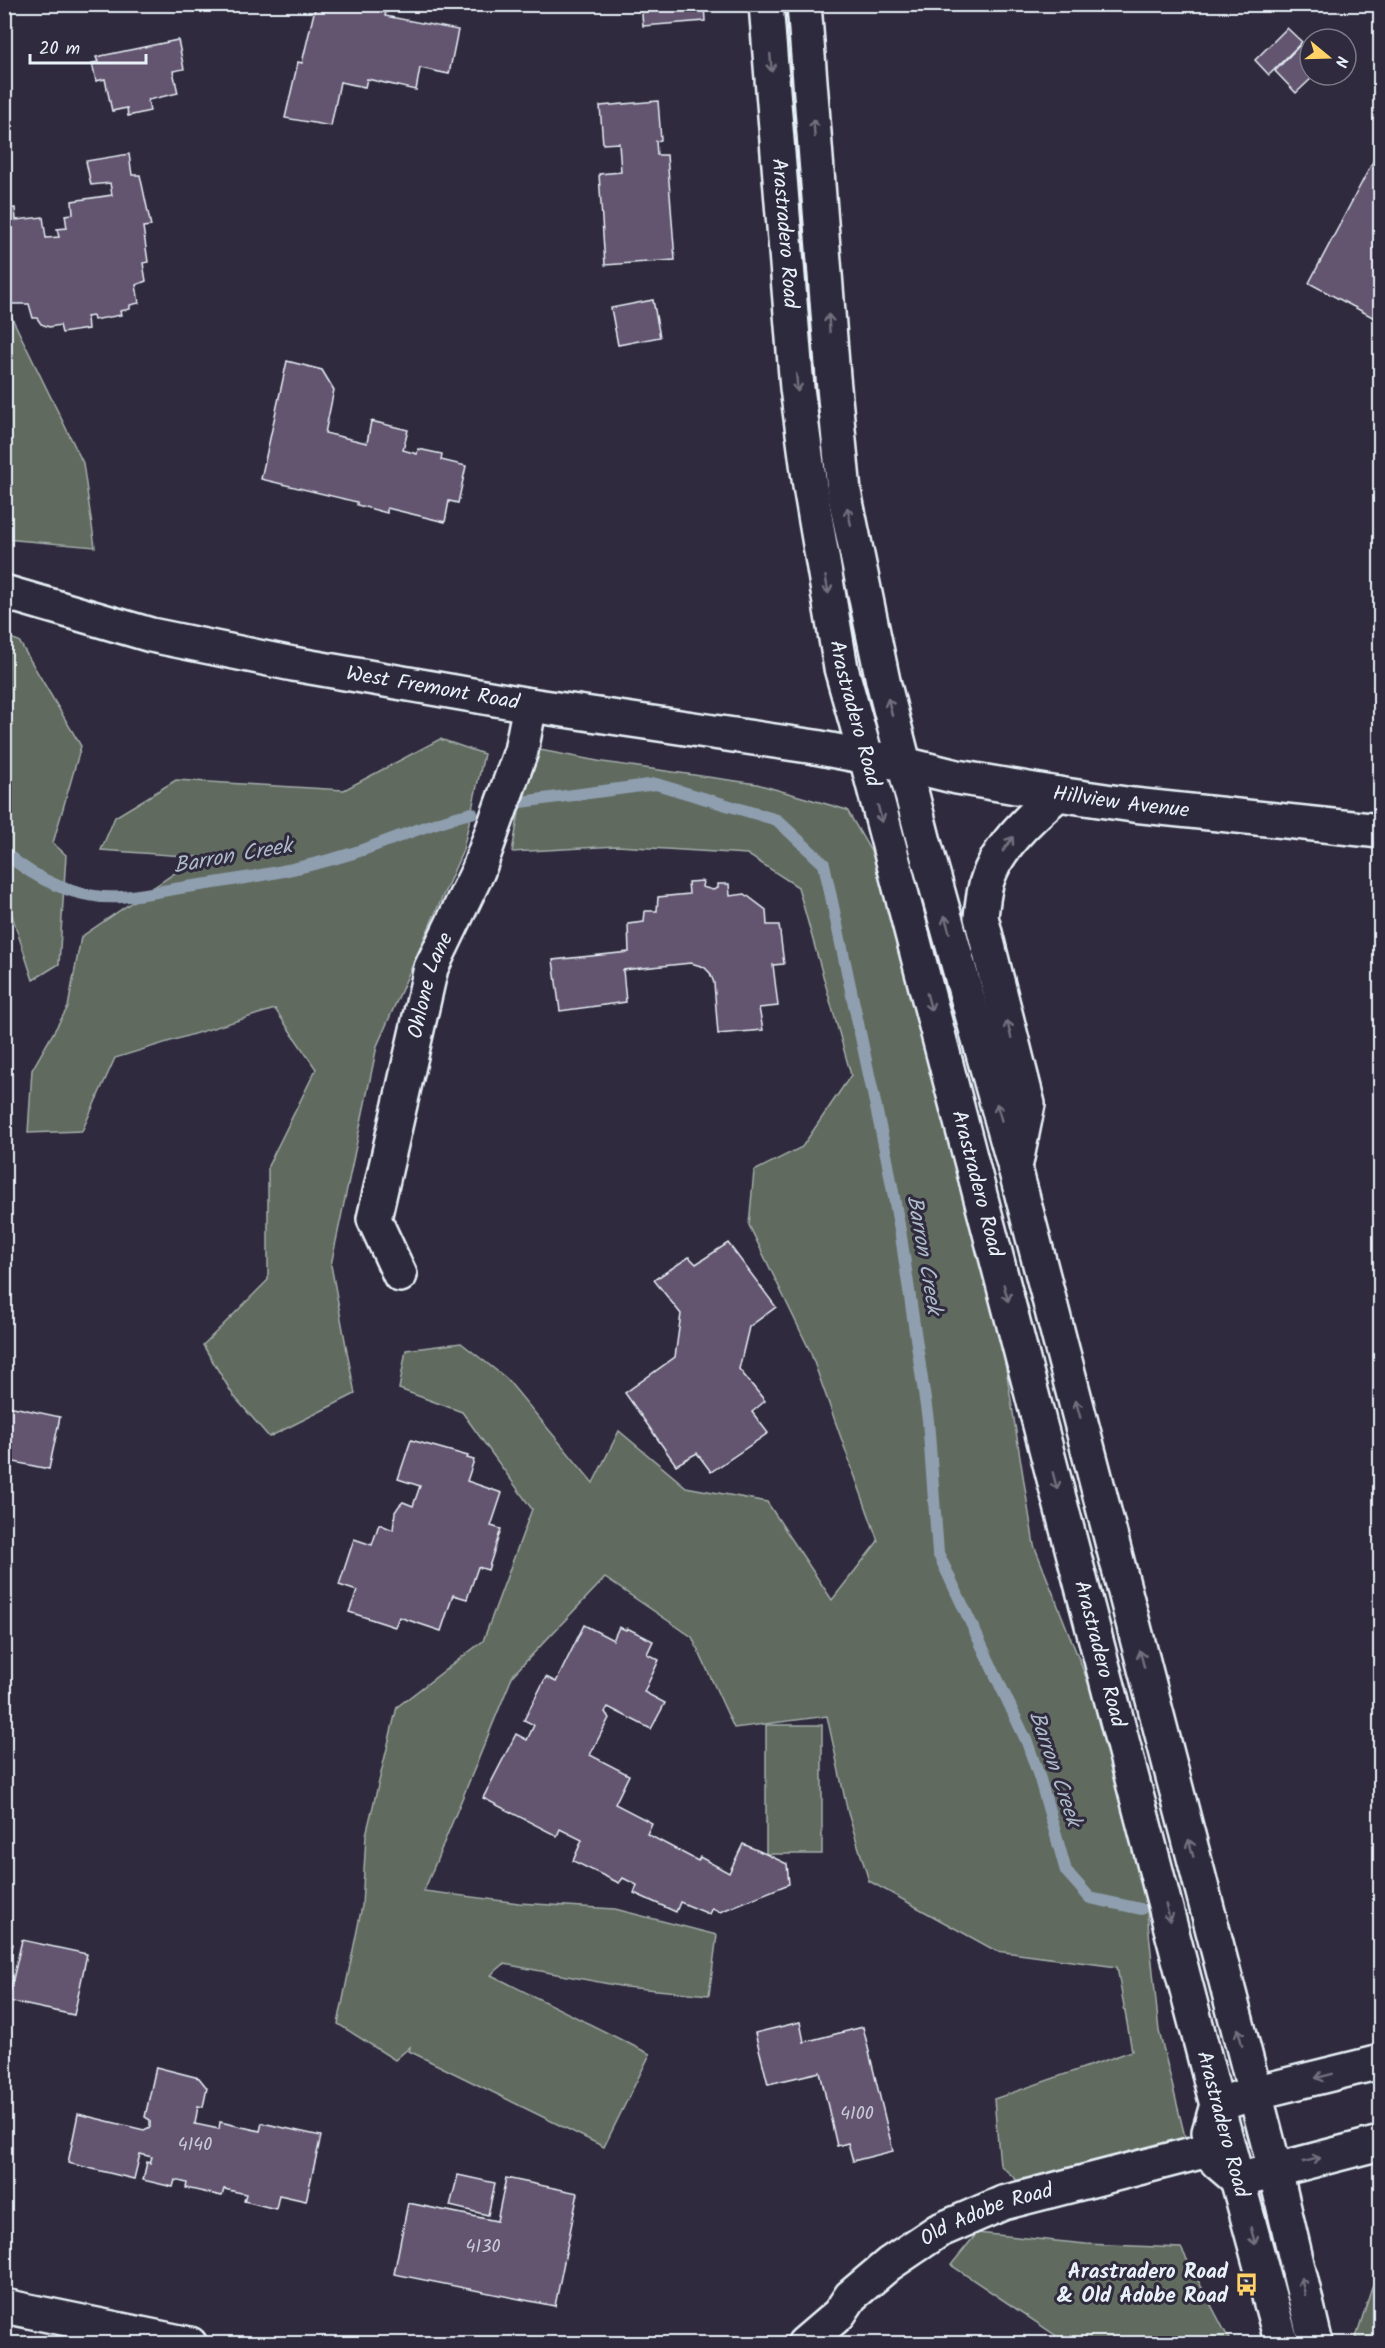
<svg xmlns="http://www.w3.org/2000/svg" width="1385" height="2348" font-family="Kalam,sans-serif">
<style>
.green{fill:#616a5e;stroke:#a4aeab;stroke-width:1.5}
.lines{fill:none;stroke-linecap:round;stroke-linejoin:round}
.stream{stroke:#8f9fb0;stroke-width:12}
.building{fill:#64546f;stroke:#e8f1f8;stroke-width:1.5}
.minor-casing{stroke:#e8f1f8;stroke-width:38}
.major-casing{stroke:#e8f1f8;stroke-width:38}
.minor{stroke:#2f2a3d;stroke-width:33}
.major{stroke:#2f2a3d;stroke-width:33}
.oneway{stroke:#70707e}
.labels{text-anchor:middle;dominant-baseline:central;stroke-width:6;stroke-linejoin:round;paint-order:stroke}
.number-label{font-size:18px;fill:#c7cad6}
.street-label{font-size:21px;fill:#e8f1f8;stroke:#2f2a3d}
.poi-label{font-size:21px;font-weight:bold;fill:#e8f1f8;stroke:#2f2a3d;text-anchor:end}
.water-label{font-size:22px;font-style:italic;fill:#adbac8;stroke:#2f2a3d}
</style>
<rect width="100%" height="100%" fill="#2f2a3d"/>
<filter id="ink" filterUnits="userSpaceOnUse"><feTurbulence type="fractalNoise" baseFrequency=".0167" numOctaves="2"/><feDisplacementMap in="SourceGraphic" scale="12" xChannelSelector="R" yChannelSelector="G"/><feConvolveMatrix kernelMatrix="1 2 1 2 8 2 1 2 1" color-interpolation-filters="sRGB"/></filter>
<g filter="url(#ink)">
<g class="green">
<path d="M4,310L11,316L83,463L95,547L5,539Z"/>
<path d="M5,636L19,641L81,746L53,843L66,855L59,964L33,980L7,900L5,901Z"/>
<path d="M440,739L484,754L463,850L377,1046L331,1265L355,1394L269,1437L233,1395L203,1345L268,1280V1166L316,1069L275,1009L115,1058L82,1131L28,1133L32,1070L68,1007L81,937L198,857L101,850L115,817L176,780L344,790Z"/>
<path d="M540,750L603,762L757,784L847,810L904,909L988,1255L1034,1545L1136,1804L1159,2031L1188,2149L1031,2193L1000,2165L994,2099L1132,2051L1117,1967L996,1951L869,1881L848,1813L827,1716L734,1728L692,1637L605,1578L513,1675L424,1891L519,1903L615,1909L717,1935L709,1995L625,1987L504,1964L491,1975L650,2054L604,2147L409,2051L410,2047L395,2060L338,2024L362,1906L366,1835L397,1707L483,1641L532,1509L462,1412L399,1389L406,1350L461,1343L506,1378L593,1483L619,1431L686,1487L767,1502L832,1600L878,1541L810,1351L749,1225L754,1171L802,1147L851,1075L798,887L747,854L617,846L512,852L526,773Z"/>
<rect x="766" y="1725" width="56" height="129"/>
<path d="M977,2233L1086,2244L1181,2248L1231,2343H1067L951,2265Z"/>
<path d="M1380,2263V2343H1354Z"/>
</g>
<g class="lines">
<g class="stream">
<path d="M521,802L656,784L777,820L824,864L887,1159L901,1236L928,1420L938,1553L1027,1742L1040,1779L1066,1871L1090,1898L1141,1909"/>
<path d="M4,852C36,880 78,900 121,897C145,895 170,889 194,886C247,878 299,870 350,854C391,841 430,822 472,813"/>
</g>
</g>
<g class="building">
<path d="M316,4H381L387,7L385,16L458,30L449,74L420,68L416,90L367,79L365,87L340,82L331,126L285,118L298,62L302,63Z"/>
<path d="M641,4H704L705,21L643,26Z"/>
<path d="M1287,28L1302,42L1269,75L1255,60Z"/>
<path d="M178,40L184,69L173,71L178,93L148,100L150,111L128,116L127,108L112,111L105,79L96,81L92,63L98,62L96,57Z"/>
<path d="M1299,46L1310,57V75H1315L1296,93L1275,71Z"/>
<path d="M658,101L661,140L656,141L657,155H667L675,260L605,265L599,174L621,172L619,143L603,144L600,106Z"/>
<path d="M1380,148V321L1309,283Z"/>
<path d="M129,154L132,175H140L151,226L143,227L148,262L143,263L146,281L136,285L139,303L130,305V309L120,311L121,315L94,320L93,316L87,317L88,329L62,333L60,325L49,327L41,324L37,318H33L29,304H4V209L15,208L16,220L43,217L46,238L59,237L57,229L67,228L65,215L73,214L72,201L112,195L110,183L91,185L86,161Z"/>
<path d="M653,300L660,337L618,345L611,308Z"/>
<path d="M287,361L322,370L334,390L325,433L367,443L371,421L408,430L403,450L417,454L418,449L442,454L441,460L466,466L458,503L449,501L445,522L387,508V513L357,505V502L261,479Z"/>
<path d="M703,881L702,887L713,890L718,888V884H729L730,896L745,894L766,910L767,925H779L784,964L773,965L778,1006L759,1008L763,1030L718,1034L714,983L710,973L704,967L691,963L623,970L626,1002L560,1011L553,960L629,952L628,924L644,922L645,911H657L658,897L689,894L688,882Z"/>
<path d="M728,1243L776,1307L749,1327L739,1369L765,1401L752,1412L768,1433L711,1472L697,1453L676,1465L625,1393L675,1357L681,1314L654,1280L689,1257L696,1264Z"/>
<path d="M4,1405L60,1417L49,1469L4,1460Z"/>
<path d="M411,1440L468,1456L467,1458L474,1460L467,1481L502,1493L491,1526L501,1529L488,1570L478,1567L467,1599L453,1595L441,1631L399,1617L395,1627L349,1612L357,1591L339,1585L354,1539L372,1545L379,1524L393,1530L395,1512L399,1506L403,1502L413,1506L420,1486L398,1479Z"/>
<path d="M584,1625L613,1640L619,1627L626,1630L627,1628L653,1641L647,1654L659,1660L644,1692L665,1703L651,1729L608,1707L605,1712L609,1718L590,1755L629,1775L615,1804L652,1823L647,1834L698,1861L700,1857L729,1873L743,1844L766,1854L787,1864L789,1884L720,1912L712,1908L709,1914L680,1902L676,1912L634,1893L637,1885L623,1878L619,1883L573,1861L582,1840L560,1829L557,1836L483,1798L516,1734L527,1740L534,1725L524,1720L546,1677L556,1682Z"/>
<path d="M22,1940L87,1954L74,2015L8,2001Z"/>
<path d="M4,1942L13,1944L4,1987Z"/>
<path d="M800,2022L804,2042L863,2027L893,2151L853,2161L848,2143L837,2146L820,2072L768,2084L755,2033Z"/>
<path d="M156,2067L199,2078L207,2088L203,2107L198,2106L195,2124L219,2129L220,2122L260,2131L262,2123L321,2136L306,2201L279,2195L276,2209L244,2201L246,2194L224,2189L222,2196L186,2188L187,2183L175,2180L173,2187L143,2180L147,2162L150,2163L152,2157L140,2154L134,2179L68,2163L78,2114L144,2130L150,2127V2120L145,2117Z"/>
<path d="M458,2175L495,2183L488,2215L450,2206Z"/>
<path d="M506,2178L578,2193L555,2306L394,2274L408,2203L497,2221Z"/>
</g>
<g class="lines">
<defs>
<g id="minor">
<path id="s1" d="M4,592L151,635L293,664L530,705L815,747L904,764L957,777L1058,794L1133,805L1380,831"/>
<path d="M1015,1168L1028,1104L981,917C982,908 983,898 985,889C992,852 1029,818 1058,794"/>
<path id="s2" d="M400,1275L374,1219L431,968L478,871L521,751L530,705"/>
<path d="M1209,2132L1217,2105L1254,2093L1380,2062"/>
<path d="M1217,2162L1238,2180L1380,2143"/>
<path d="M4,2306L190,2344"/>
<path id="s3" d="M804,2344L839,2314L851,2296L889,2264L938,2231L1003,2203L1204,2151"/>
</g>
<g id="major">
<path id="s4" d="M766,4L797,388L810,486L841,668L866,757L1217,2105L1282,2344"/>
<path d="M804,4L833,377L844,492L883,681L924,842L1015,1168L1275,2170L1316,2344"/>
</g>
</defs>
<use href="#minor" class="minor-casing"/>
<use href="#major" class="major-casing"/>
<use href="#minor" class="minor"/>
<use href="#major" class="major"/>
</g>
<defs><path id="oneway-shaft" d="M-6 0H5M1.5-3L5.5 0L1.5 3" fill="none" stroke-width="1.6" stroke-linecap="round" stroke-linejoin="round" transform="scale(1.5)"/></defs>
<g class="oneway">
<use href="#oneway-shaft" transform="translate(771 63) rotate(85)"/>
<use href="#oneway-shaft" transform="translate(814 128) rotate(-94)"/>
<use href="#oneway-shaft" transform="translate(829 323) rotate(-94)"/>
<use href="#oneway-shaft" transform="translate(797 383) rotate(85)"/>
<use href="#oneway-shaft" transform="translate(849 516) rotate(-102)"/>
<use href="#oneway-shaft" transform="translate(827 585) rotate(80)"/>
<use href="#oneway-shaft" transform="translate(890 707) rotate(-104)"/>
<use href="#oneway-shaft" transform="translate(880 814) rotate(76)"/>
<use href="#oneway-shaft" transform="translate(1008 844) rotate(-55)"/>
<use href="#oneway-shaft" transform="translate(947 924) rotate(-106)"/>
<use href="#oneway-shaft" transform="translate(929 1002) rotate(75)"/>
<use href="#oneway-shaft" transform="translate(1009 1029) rotate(-104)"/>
<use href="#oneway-shaft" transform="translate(999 1112) rotate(-106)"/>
<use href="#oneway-shaft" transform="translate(1006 1293) rotate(75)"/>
<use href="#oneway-shaft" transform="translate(1078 1409) rotate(-105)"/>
<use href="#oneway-shaft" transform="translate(1055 1481) rotate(75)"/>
<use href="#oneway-shaft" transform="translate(1142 1659) rotate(-105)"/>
<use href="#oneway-shaft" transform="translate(1191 1848) rotate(-105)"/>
<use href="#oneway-shaft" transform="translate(1168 1913) rotate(75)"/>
<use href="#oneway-shaft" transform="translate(1240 2037) rotate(-104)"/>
<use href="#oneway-shaft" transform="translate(1324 2076) rotate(166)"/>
<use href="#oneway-shaft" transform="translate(1312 2160) rotate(-14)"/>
<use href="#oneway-shaft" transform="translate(1253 2236) rotate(75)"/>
<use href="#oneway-shaft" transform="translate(1303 2286) rotate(-103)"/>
</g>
</g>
<defs>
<symbol id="bus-bare" viewBox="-9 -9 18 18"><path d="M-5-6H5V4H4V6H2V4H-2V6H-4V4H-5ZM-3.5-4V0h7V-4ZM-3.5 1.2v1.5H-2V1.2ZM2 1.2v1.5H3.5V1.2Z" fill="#ffd166" stroke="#2f2a3d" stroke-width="2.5" paint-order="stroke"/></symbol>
</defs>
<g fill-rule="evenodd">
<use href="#bus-bare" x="1230" y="2268" width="33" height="33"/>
</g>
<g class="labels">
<g class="number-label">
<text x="857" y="2114">4100</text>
<text x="195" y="2145">4140</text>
<text x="483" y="2247">4130</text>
</g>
<g class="street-label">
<text stroke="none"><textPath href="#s4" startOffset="230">Arastradero Road</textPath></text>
<text stroke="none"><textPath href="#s1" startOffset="440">West Fremont Road</textPath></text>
<text stroke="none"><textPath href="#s4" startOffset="716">Arastradero Road</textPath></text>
<text stroke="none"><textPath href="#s1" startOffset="1138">Hillview Avenue</textPath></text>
<text stroke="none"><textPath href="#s2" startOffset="302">Ohlone Lane</textPath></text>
<text stroke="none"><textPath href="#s4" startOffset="1202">Arastradero Road</textPath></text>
<text stroke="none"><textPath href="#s4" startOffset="1688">Arastradero Road</textPath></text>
<text stroke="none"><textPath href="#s4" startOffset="2174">Arastradero Road</textPath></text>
<text stroke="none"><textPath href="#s3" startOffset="228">Old Adobe Road</textPath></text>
</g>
<g class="poi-label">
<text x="1228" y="2272">Arastradero Road<tspan x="1228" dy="24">&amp; Old Adobe Road</tspan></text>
</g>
<g class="water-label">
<text transform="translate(233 857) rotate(-10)">Barron Creek</text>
<text transform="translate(923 1255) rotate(80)">Barron Creek</text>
<text transform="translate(1054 1769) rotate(71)">Barron Creek</text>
</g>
</g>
<rect width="1385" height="2348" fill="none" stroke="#2f2a3d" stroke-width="24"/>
<rect x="12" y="12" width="1361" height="2324" fill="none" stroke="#e8f1f8" stroke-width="2" filter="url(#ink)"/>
<g transform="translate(1328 57) rotate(109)"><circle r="28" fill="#2f2a3d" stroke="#797a88" stroke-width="1.5"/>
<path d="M0-4.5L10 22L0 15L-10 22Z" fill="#ffd166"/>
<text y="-9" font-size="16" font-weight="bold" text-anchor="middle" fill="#e8f1f8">N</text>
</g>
<path d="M30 54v9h116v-9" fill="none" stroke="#e8f1f8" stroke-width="3"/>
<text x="39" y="54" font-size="18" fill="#e8f1f8" stroke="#2f2a3d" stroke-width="4.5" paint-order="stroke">20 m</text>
</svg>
